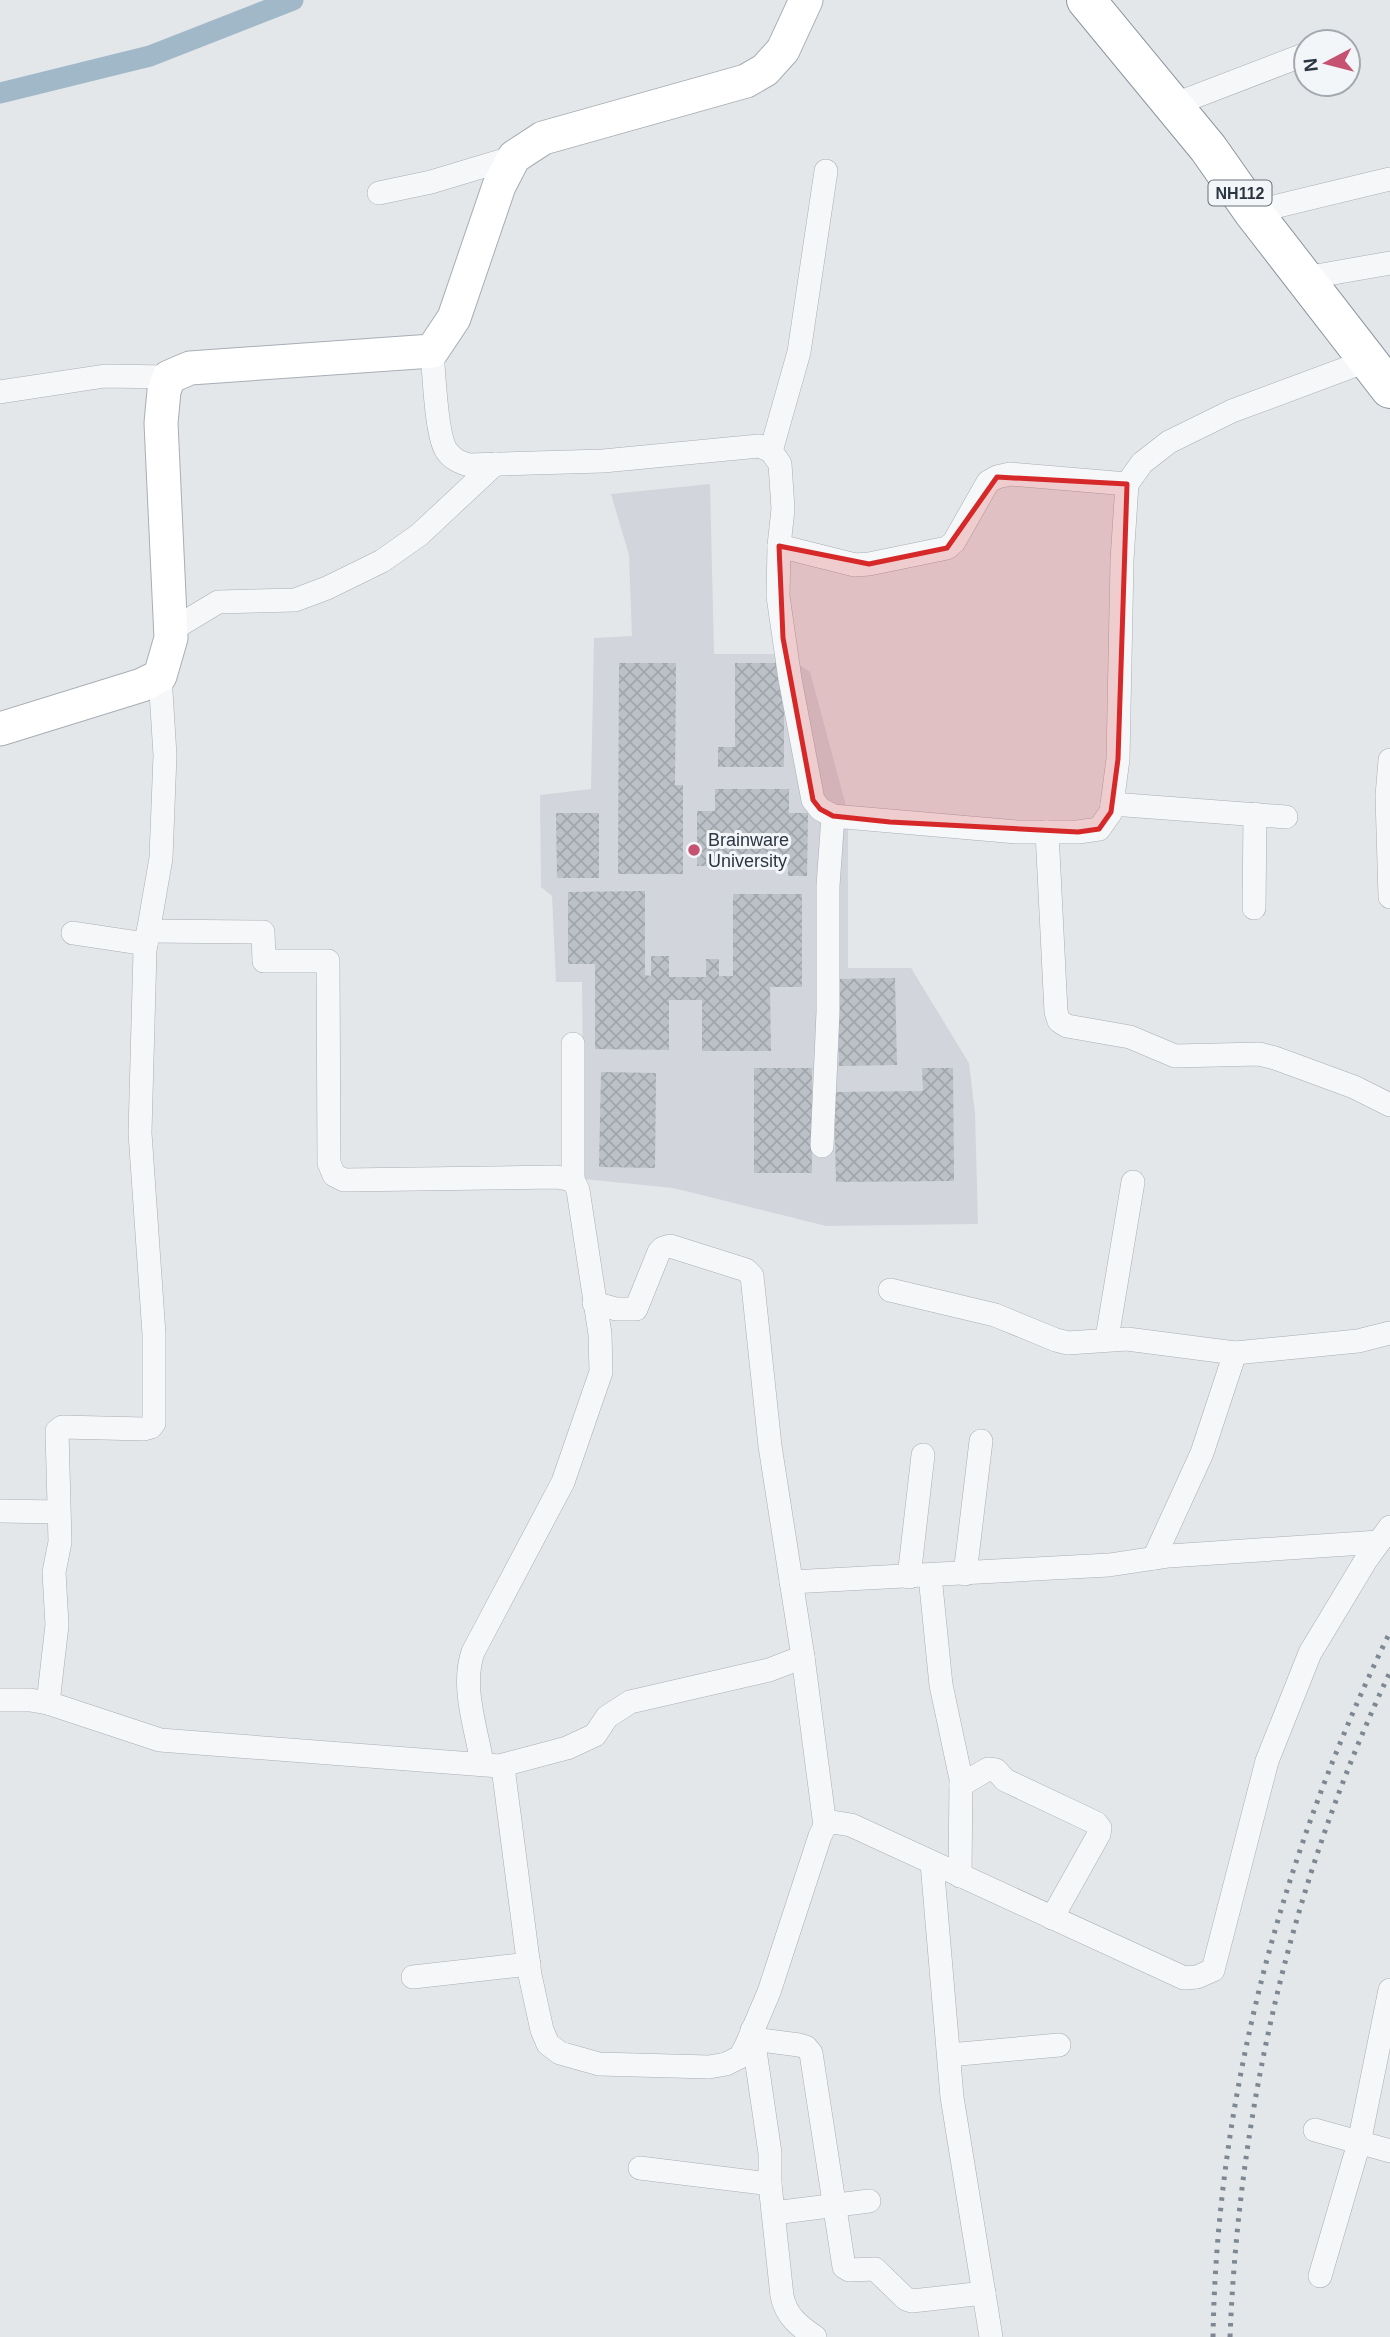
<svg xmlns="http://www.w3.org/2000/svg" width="1390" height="2337" font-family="Arial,sans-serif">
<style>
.built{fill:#d2d6dc}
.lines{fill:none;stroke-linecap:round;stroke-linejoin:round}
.canal{stroke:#a1b8c8;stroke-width:21}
.building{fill:url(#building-cross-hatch)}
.street-casing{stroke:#a8aeb4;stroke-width:24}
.secondary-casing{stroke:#a8aeb4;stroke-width:35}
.highway-casing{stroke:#8c96a0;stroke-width:40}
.street{stroke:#f6f7f9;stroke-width:23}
.secondary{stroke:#fff;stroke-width:33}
.highway{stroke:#fff;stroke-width:38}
.rail{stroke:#7e8893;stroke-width:5;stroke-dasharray:3.5 7;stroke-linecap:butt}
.marked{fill:#d62828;fill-opacity:0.2;stroke:#d62828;stroke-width:5;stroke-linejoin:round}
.poi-dot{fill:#c65271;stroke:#f3f6f8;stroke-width:2.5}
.labels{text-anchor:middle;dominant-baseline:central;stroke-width:6;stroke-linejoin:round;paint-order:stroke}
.shield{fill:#f3f6f8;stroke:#687079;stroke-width:2}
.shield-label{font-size:16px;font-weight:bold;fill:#2c3642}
.poi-label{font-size:18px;fill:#2c3642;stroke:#f3f6f8;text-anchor:start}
</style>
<defs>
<pattern id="building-cross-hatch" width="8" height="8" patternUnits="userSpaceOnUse" patternTransform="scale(1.75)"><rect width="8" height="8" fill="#bbc1c7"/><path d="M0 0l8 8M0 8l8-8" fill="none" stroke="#a1a6ac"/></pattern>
</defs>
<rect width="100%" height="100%" fill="#e3e7ea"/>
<path class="built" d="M710,484L714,654H784L810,672L848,813V968H911L969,1063L975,1113L978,1224L826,1226L673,1188L584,1179L582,982H556L552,896L541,887L540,795L591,789L594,638L632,636L629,555L611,494Z"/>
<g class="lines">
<path class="canal" d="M0,93L150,56L293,0"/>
</g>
<g class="building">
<path d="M619,663H676L675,785H683V874H618Z"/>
<path d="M735,663H784V767H718V747H735Z"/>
<path d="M715,789H789V813H808L807,876H788V866H697V811H715Z"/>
<path d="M556,813H599V878H557Z"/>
<path d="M645,891V975L651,976V956H669V977H706V959H719V976H733V894H802V987H770L771,1051H702V1000H669V1050L595,1049V964H568V892Z"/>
<path d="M895,978L897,1065L839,1066L837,979Z"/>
<rect x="754" y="1068" width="58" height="105"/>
<path d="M922,1068H953L954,1181L836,1182L834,1092L923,1091Z"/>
<path d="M601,1072L656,1073L655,1168L599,1167Z"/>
</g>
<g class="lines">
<defs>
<g id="street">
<path d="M1173,105L1306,54"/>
<path d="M379,193L431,182L514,157"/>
<path d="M1253,212L1390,179"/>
<path d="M1305,278L1390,263"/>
<path d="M432,351C434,373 436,434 446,450C452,459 459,462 469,465L603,461L759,446L771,451L780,464L783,509L779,546L778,596L790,679L813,800L820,809L833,816L1017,832H1078L1099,829L1111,812L1118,759L1122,560L1127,484L1142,463L1169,442L1232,411L1369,360"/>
<path d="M0,392L105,376L169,377"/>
<path d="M771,451L799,352L826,171"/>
<path d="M779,546L855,565L869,564L947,548L954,542L988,482L997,477L1010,474L1127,484"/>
<path d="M170,631L218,602L295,600L327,588L382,561L419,535L495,464"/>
<path d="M1390,760L1387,796L1390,897"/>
<path d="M1112,804L1286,817"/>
<path d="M1047,832L1056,1012L1059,1021L1067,1026L1130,1037L1175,1056L1259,1054L1275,1058L1354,1087L1390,1105"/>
<path d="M1254,908L1255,814"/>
<path d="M148,931L263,932L264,961H328L329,1163L334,1175L344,1180L556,1177L573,1180L578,1190L600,1334L601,1372L563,1482L473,1652C461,1687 476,1727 482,1763"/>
<path d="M73,933L146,944"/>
<path d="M822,1146L828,1012V886L833,816"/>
<path d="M573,1180V1044"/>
<path d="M890,1290L995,1315L1056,1340L1068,1343L1127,1339L1235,1353L1358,1341L1390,1333"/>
<path d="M594,1303L616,1309H636L659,1252L663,1248L670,1246L746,1270L752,1276L770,1446L803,1657L825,1826"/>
<path d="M1107,1338L1133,1182"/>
<path d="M0,1511L58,1512"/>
<path d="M1154,1558L1202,1453L1235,1353"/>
<path d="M965,1574L981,1441"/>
<path d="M930,1576L941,1685L961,1779L960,1876"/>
<path d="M909,1577L923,1455"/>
<path d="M791,1582L1109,1565L1169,1556L1379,1542"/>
<path d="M0,1700H30L48,1703L160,1740L499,1766L504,1775L530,1975L542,2030L548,2044L560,2053L599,2064L709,2067L726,2064L740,2057L746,2046L769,1992L820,1836L825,1826L832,1822L851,1825L1184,1978L1197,1977L1213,1970L1267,1761L1310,1653L1366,1560L1390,1527"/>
<path d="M48,1703L57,1625L54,1572L60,1542L57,1431L62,1427L144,1429L151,1427L154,1423V1334L140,1133L145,950L161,858L165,755L160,676"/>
<path d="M499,1766L567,1748L595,1735L607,1717L630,1702L769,1670L803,1657"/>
<path d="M961,1785L988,1769L996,1770L1005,1780L1096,1823L1100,1828L1099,1834L1052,1918"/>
<path d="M932,1863L952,2097L991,2337"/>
<path d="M413,1977L529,1964"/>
<path d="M752,2030L770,2153V2184L782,2296C786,2316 799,2326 815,2337"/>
<path d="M753,2039L799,2045L806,2047L811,2053L844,2267L849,2270L875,2269L906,2299L912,2301L984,2293"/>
<path d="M949,2055L1059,2045"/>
<path d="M1315,2130L1390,2151"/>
<path d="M640,2168L770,2184"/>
<path d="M774,2213L869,2201"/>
<path d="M1320,2276L1359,2143L1390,1990"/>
</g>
<path id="secondary" d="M0,729L142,685L160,676L171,638L161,423L164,391L169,377L190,368L432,351L454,318L499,186L514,157L543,138L746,81L765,70L783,50L806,0"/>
<path id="highway" d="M1086,0L1208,148L1253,212L1390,389"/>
</defs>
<use href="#street" class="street-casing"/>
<use href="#secondary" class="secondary-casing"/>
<use href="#highway" class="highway-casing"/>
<use href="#street" class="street"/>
<use href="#secondary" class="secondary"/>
<use href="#highway" class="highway"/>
<g class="rail">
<path d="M1213,2337C1217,2093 1283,1851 1390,1632"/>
<path d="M1230,2337C1239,2107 1292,1880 1390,1672"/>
</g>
</g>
<path class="marked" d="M997,477L1127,484L1118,759L1111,812L1099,829L1078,832L890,822L833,816L820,809L813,800L783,638L779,546L869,564L947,548Z"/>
<circle class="poi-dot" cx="694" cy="850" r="7"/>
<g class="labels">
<rect class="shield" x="1208.5" y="180.5" width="63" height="25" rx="5"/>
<g class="shield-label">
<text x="1240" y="193">NH112</text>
</g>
<g class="poi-label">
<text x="708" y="840">Brainware<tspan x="708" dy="21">University</tspan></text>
</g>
</g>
<g transform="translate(1327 63) rotate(263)"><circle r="33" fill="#f3f6f8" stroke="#a3a9af" stroke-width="2"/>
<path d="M0-5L12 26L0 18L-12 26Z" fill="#c65271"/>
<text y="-10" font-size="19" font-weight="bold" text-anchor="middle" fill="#2c3642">N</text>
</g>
</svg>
